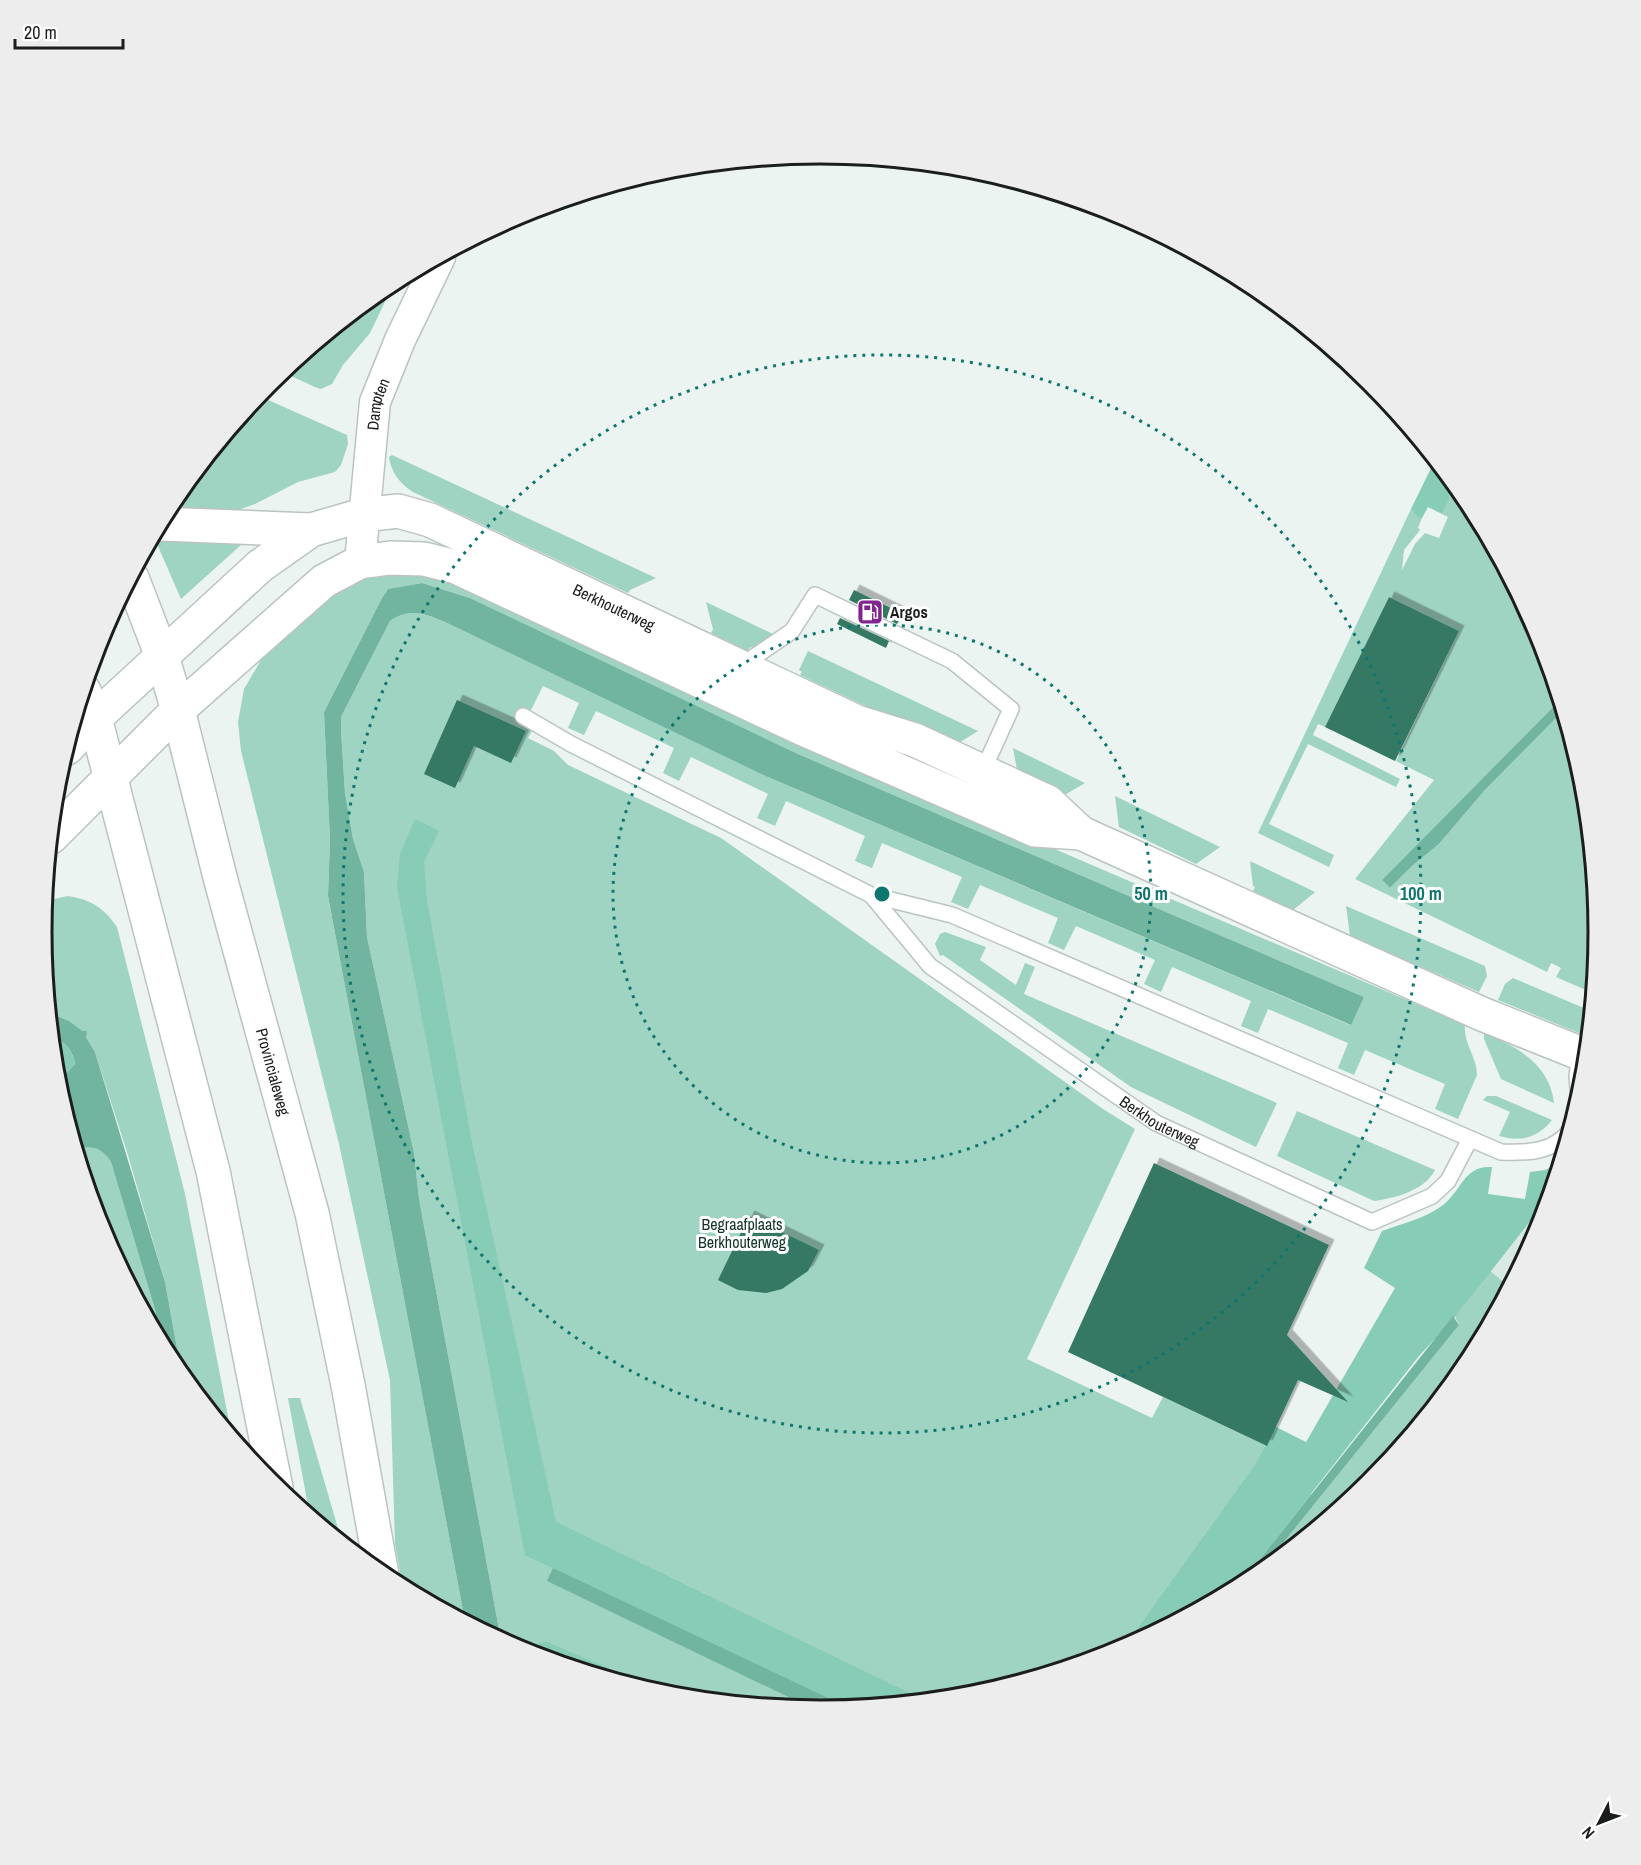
<svg xmlns="http://www.w3.org/2000/svg" width="1641" height="1865" font-family="'Archivo Narrow',sans-serif">
<style>
.built{fill:#d8eae3}
.green{fill:#9fd3c2}
.forest{fill:#87ccb6}
.water{fill:#71b5a0}
.building{fill:#347965;filter:url(#shadow)}
.lines{fill:none;stroke-linecap:round;stroke-linejoin:round}
.lane-casing{stroke:#bbc4c1;stroke-width:18}
.street-casing{stroke:#bbc4c1;stroke-width:33}
.secondary-casing{stroke:#bbc4c1;stroke-width:36}
.lane{stroke:#fff;stroke-width:15}
.street{stroke:#fff;stroke-width:30}
.secondary{stroke:#fff;stroke-width:33}
.ring{fill:none;stroke:#0f766e;stroke-width:3;stroke-dasharray:3 6}
.labels{text-anchor:middle;dominant-baseline:central;stroke-width:6;stroke-linejoin:round;paint-order:stroke}
.street-label{font-size:16px;fill:#1b1e1d;stroke:#fff}
.poi-label{font-size:16px;font-weight:bold;fill:#1b1e1d;stroke:#fff;text-anchor:start}
.park-label{font-size:16px;fill:#13342b;stroke:#fff}
.rim{fill:none;stroke:#1b1e1d;stroke-width:3}
.centre{fill:#0f766e;stroke:#fff;stroke-width:3}
.ring-label{font-size:18px;text-anchor:middle;font-weight:bold;fill:#0f766e;stroke:#fff;stroke-width:6;stroke-linejoin:round;paint-order:stroke}
</style>
<defs>
<filter id="shadow"><feDropShadow dx="5.5" dy="-5.5" stdDeviation="0" flood-color="#0004"/></filter>
</defs>
<rect width="100%" height="100%" fill="#ebf4f1"/>
<path class="built" d="M1550,1196L1540,1231L1510,1287L1490,1271Z"/>
<g class="green">
<path d="M395,281L370,333L343,365L332,384L321,389L315,387L282,372Z"/>
<path d="M259,396L347,435L348,444L341,465L335,472L298,482L255,504L224,515L167,512L173,500Z"/>
<path d="M392,455L656,578L630,590L628,593L413,492C400,484 391,472 389,457Z"/>
<path d="M1449,477L1468,500L1540,635L1560,700L1382,880L1390,888L1412,866L1439,844L1484,791L1557,717L1564,714L1584,781L1599,932L1593,993L1556,977L1561,968L1551,963L1547,972L1355,879L1434,780L1396,761L1459,631L1389,597L1325,727L1318,724L1313,735L1400,779L1396,787L1308,744L1269,824L1334,855L1329,867L1258,833L1411,509L1422,518L1418,528L1420,530L1404,550L1402,570L1415,544L1425,533L1439,538L1448,517L1442,514L1448,499Z"/>
<path d="M154,537L191,543L241,541L242,544L181,599Z"/>
<path d="M372,573H437L796,738L1465,1025C1463,1043 1477,1057 1477,1075L1458,1119L1435,1109L1445,1084L1365,1050L1354,1075L1338,1068L1348,1043L1268,1009L1258,1033L1241,1026L1251,1001L1172,967L1161,992L1144,984L1155,960L1076,926L1064,950L1048,943L1058,918L980,885L968,909L951,902L962,877L882,843L872,868L855,861L865,836L786,801L775,826L757,818L768,794L691,757L679,781L663,773L674,748L596,711L584,735L568,728L579,703L543,686L531,710L526,708L518,724L532,731L528,738L554,751L568,765L721,838L1103,1109L1135,1129L1027,1359L1152,1418L1163,1397L1267,1446L1256,1464L1312,1494L1237,1588L1118,1652L972,1696L850,1708L553,1569L548,1581L815,1710L668,1696L522,1652L501,1640L419,1199L414,1153L367,937L364,872L353,839L345,793L341,731V717L390,621C410,607 424,614 445,622L761,774L1350,1025L1364,997L798,754L470,598L422,583L388,589L382,598L324,712L330,840L328,896L465,1621L403,1588L395,1544L390,1380L339,1144L241,751L238,722L244,689L261,660L319,601Z"/>
<path d="M706,602L775,635L752,648L750,647L748,651L711,633L713,629Z"/>
<path d="M808,651L978,731L952,747L800,675L802,672L799,670Z"/>
<path d="M1013,748L1085,783L1063,796L1017,770Z"/>
<path d="M1115,796L1220,847L1196,864L1119,827Z"/>
<path d="M1250,861L1315,892L1314,893L1293,910L1253,891L1255,887L1253,886Z"/>
<path d="M68,896C92,900 104,908 117,927L185,1194L232,1437L182,1376L165,1282L127,1152L95,1052L86,1037V1031L82,1032L69,1021L50,1013L42,932L45,901Z"/>
<path d="M1346,906L1485,966L1487,976L1479,992L1350,936Z"/>
<path d="M945,932L986,947L980,960L1016,985L1025,963L1035,967L1024,994L1277,1103L1256,1147L1131,1087L943,955L940,956L935,944L940,934Z"/>
<path d="M1513,978L1591,1011L1589,1037L1498,1000L1505,984Z"/>
<path d="M1484,1032C1516,1047 1549,1063 1554,1103L1501,1079L1484,1039Z"/>
<path d="M1487,1096H1496L1552,1120C1538,1138 1521,1142 1499,1136L1510,1112L1483,1100Z"/>
<path d="M1297,1111L1435,1170C1424,1191 1395,1198 1374,1201L1277,1156Z"/>
<path d="M91,1146L104,1152L111,1162L156,1313L160,1341L101,1230L77,1149Z"/>
<path d="M1490,1271L1510,1287L1468,1365L1371,1483L1254,1579L1459,1325L1455,1317Z"/>
<path d="M288,1398H300L342,1542L310,1516Z"/>
</g>
<g class="forest">
<path d="M1435,460L1449,477V499L1442,514L1428,507L1422,518H1419L1411,509Z"/>
<path d="M415,819L439,831L424,862L427,901L472,1143L556,1522L926,1701L850,1708L525,1555L397,887L400,854Z"/>
<path d="M52,1036C64,1040 73,1051 75,1064L57,1083Z"/>
<path d="M1560,1163L1550,1196L1455,1317L1419,1356L1237,1588L1123,1649L1255,1465L1276,1427L1306,1442L1395,1288L1364,1268L1382,1231C1403,1223 1425,1219 1443,1205C1462,1190 1464,1165 1492,1167L1488,1194L1525,1199L1530,1172L1545,1170Z"/>
<path d="M547,1642L604,1666L646,1689L538,1656L539,1643Z"/>
</g>
<g class="water">
<path d="M422,583L470,598L798,754L1364,997L1351,1025L761,774L445,622C425,614 410,607 390,621L341,717V731L345,793L353,839L364,872L367,937L414,1153L419,1199L501,1640L465,1621L328,896L330,840L324,712L382,598L388,589Z"/>
<path d="M1560,700L1564,714L1557,717L1484,791L1439,844L1412,866L1390,888L1382,880Z"/>
<path d="M50,1013L69,1021L82,1031H87L86,1037L95,1052L165,1282L182,1376L160,1341L156,1313L111,1162C102,1148 93,1145 77,1149L57,1083L75,1064C74,1052 64,1040 52,1036Z"/>
<path d="M1453,1316L1459,1325L1254,1579L1237,1588Z"/>
<path d="M553,1568L850,1708L815,1710L547,1581Z"/>
</g>
<g class="building">
<path d="M854,590L903,614L897,624L849,600Z"/>
<path d="M1389,597L1459,631L1395,761L1325,727Z"/>
<path d="M840,618L889,641L886,648L837,624Z"/>
<path d="M457,700L526,731L511,763L474,746L455,788L424,774Z"/>
<path d="M1154,1163L1329,1245L1287,1335L1348,1402L1298,1380L1267,1446L1068,1352Z"/>
<path d="M749,1216L819,1250L808,1271L782,1289L766,1293L738,1290L718,1280Z"/>
</g>
<g class="lines">
<defs>
<g id="lane">
<path d="M741,666L792,631L815,595L952,661L1011,709L981,775"/>
<path d="M523,716L571,744L871,895L952,915L1501,1152C1527,1153 1554,1153 1571,1129"/>
<path id="s1" d="M871,895L930,966L1156,1123L1372,1222L1432,1196L1448,1181L1470,1139"/>
<path d="M1579,1101L1577,1076L1580,1054"/>
</g>
<g id="street">
<path id="s2" d="M360,562L375,402L400,340L440,257"/>
</g>
<g id="secondary">
<path d="M161,524L311,530"/>
<path id="s3" d="M132,578L162,656L178,710L221,881L312,1213L348,1385L382,1575"/>
<path d="M84,691L95,718L213,1171L276,1488"/>
<path id="s4" d="M67,748L95,718L260,566L311,530L363,515L398,511L430,520L857,722L915,740L1048,802L1081,833L1482,1014L1587,1056"/>
<path d="M51,837L178,710L324,581L360,562L390,558L424,559L456,567L801,728L1035,830L1081,833"/>
</g>
</defs>
<use href="#lane" class="lane-casing"/>
<use href="#street" class="street-casing"/>
<use href="#secondary" class="secondary-casing"/>
<use href="#lane" class="lane"/>
<use href="#street" class="street"/>
<use href="#secondary" class="secondary"/>
</g>
<g class="ring">
<circle cx="882" cy="894" r="269"/>
<circle cx="882" cy="894" r="539"/>
</g>
<defs>
<symbol id="fuel-square" viewBox="-11 -11 22 22"><rect x="-9" y="-9" width="18" height="18" rx="4" fill="#822490" stroke="#fff"/><path d="M-5.5-6h7V0h2V4h1.3V-2.5L3-4.5l.8-.8L6-3V5H2.5V1h-1V6h-7ZM-4.2-4.7v3.2H.2V-4.7Z" fill="#fff"/></symbol>
</defs>
<g fill-rule="evenodd">
<use href="#fuel-square" x="855" y="597" width="30" height="30"/>
</g>
<g class="labels">
<g class="street-label">
<text stroke="none"><textPath href="#s2" startOffset="159">Dampten</textPath></text>
<text stroke="none"><textPath href="#s4" startOffset="654">Berkhouterweg</textPath></text>
<text stroke="none"><textPath href="#s3" startOffset="514">Provincialeweg</textPath></text>
<text stroke="none"><textPath href="#s1" startOffset="370">Berkhouterweg</textPath></text>
</g>
<g class="poi-label">
<text x="890" y="612">Argos</text>
</g>
<g class="park-label">
<text x="742" y="1224">Begraafplaats<tspan x="742" dy="18">Berkhouterweg</tspan></text>
</g>
</g>
<path d="M0 0H1641V1865H0ZM52 932a768 768 0 1 1 1536 0a768 768 0 1 1-1536 0Z" fill="#ededed" fill-rule="evenodd"/>
<path class="rim" d="M52 932a768 768 0 1 1 1536 0a768 768 0 1 1-1536 0Z"/>
<circle cx="882" cy="894" r="9" class="centre"/>
<g class="ring-label">
<text x="1151" y="900">50 m</text>
<text x="1421" y="900">100 m</text>
</g>
<g transform="translate(1599 1823) rotate(228)" stroke="#ffffff" stroke-width="4.5" paint-order="stroke">
<path d="M0-4.5L10 22L0 15L-10 22Z" fill="#1b1e1d"/>
<text y="-9" font-size="16" font-weight="bold" text-anchor="middle" fill="#1b1e1d">N</text>
</g>
<path d="M15 39v9h108v-9" fill="none" stroke="#1b1e1d" stroke-width="3"/>
<text x="24" y="39" font-size="18" fill="#1b1e1d" stroke="#ffffff" stroke-width="4.5" paint-order="stroke">20 m</text>
</svg>
